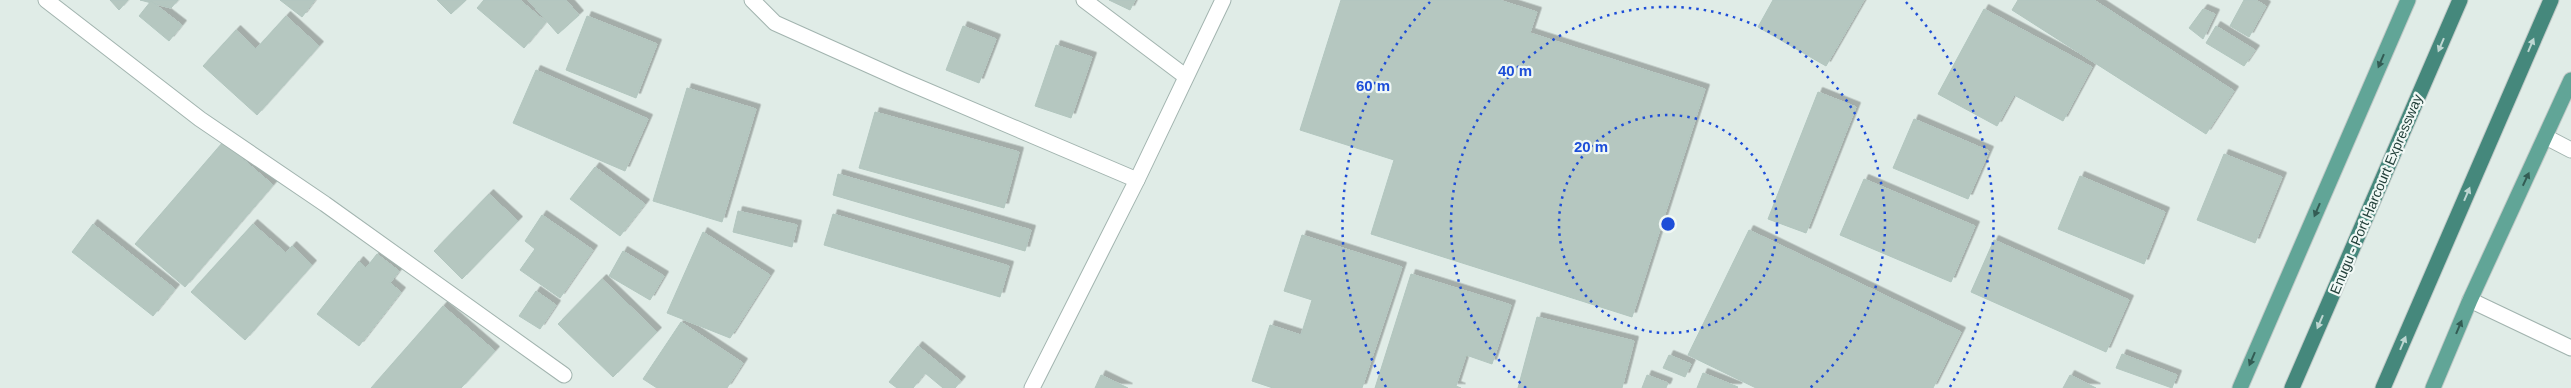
<svg xmlns="http://www.w3.org/2000/svg" width="2571" height="388" font-family="Helvetica,sans-serif">
<style>
.building{fill:#b5c7c0;stroke:#b2c6bf;filter:url(#shadow)}
.lines{fill:none;stroke-linecap:round;stroke-linejoin:round}
.minor-casing{stroke:#a2b4af;stroke-width:17}
.primary-casing{stroke:#c0c9c7;stroke-width:17}
.trunk-casing{stroke:#c0c9c7;stroke-width:17}
.minor{stroke:#fff;stroke-width:15}
.primary{stroke:#61a597;stroke-width:15}
.trunk{stroke:#45887c;stroke-width:15}
.oneway{fill:#bdd6d1}
.oneway2{fill:#335c54}
.ring{fill:none;stroke:#1d4ed8;stroke-width:2.5;stroke-dasharray:2.5 5}
.labels{text-anchor:middle;dominant-baseline:central;stroke-width:4.5;stroke-linejoin:round;paint-order:stroke}
.street-label{font-size:14px;fill:#1f3d37;stroke:#f0f8f5}
.centre{fill:#1d4ed8;stroke:#f0f8f5;stroke-width:2.5}
.ring-label{font-size:15px;text-anchor:middle;font-weight:bold;fill:#1d4ed8;stroke:#f0f8f5;stroke-width:4.5;stroke-linejoin:round;paint-order:stroke}
</style>
<defs>
<filter id="shadow"><feDropShadow dx="4.5" dy="-4.5" stdDeviation="0" flood-color="#0004"/></filter>
</defs>
<rect width="100%" height="100%" fill="#e0ece7"/>
<g class="building">
<path d="M110,0H128L119,10Z"/>
<path d="M140,0H178L171,8Z"/>
<path d="M280,0H315L302,17Z"/>
<path d="M437,0H466L451,14Z"/>
<path d="M484,0H520L546,22L524,48L477,8Z"/>
<path d="M528,0H566L579,15L558,34Z"/>
<path d="M1109,0H1135L1130,10Z"/>
<path d="M1341,0H1499L1537,12L1530,33L1705,89L1632,317L1371,234L1394,160L1300,130Z"/>
<path d="M1773,0H1864L1826,66L1758,27Z"/>
<path d="M2018,0H2094L2234,91L2206,134L2012,10Z"/>
<path d="M2244,0H2256L2266,6L2249,37L2230,26Z"/>
<path d="M151,1L182,25L169,41L139,16Z"/>
<path d="M1984,9L2092,67L2063,121L2014,95L1997,126L1938,94Z"/>
<path d="M2203,9L2215,14L2203,39L2189,28Z"/>
<path d="M286,16L319,46L257,115L203,66L236,30L256,49Z"/>
<path d="M587,16L657,44L636,98L566,70Z"/>
<path d="M963,26L996,39L979,83L946,70Z"/>
<path d="M2216,26L2255,50L2244,66L2206,43Z"/>
<path d="M1056,45L1092,57L1071,118L1035,106Z"/>
<path d="M536,70L648,119L625,171L513,123Z"/>
<path d="M687,88L756,109L722,222L653,201Z"/>
<path d="M1818,92L1856,107L1806,233L1768,219Z"/>
<path d="M875,112L1019,152L1004,208L859,168Z"/>
<path d="M1914,119L1989,151L1968,199L1893,168Z"/>
<path d="M223,142L273,185L185,287L135,244Z"/>
<path d="M2224,154L2282,177L2255,243L2197,220Z"/>
<path d="M595,167L645,204L620,236L570,199Z"/>
<path d="M838,174L1031,230L1025,251L833,195Z"/>
<path d="M2080,176L2165,212L2144,264L2058,229Z"/>
<path d="M1864,179L1975,226L1951,282L1840,235Z"/>
<path d="M489,194L518,221L462,279L434,251Z"/>
<path d="M738,211L797,225L792,247L733,232Z"/>
<path d="M833,214L1009,266L1000,297L824,245Z"/>
<path d="M542,215L593,250L560,298L520,270L535,249L525,241Z"/>
<path d="M93,224L175,289L153,316L72,252Z"/>
<path d="M253,224L286,253L292,246L312,265L245,340L191,292Z"/>
<path d="M1749,230L1961,332L1933,388H1756L1688,355Z"/>
<path d="M703,232L770,275L730,338L667,313Z"/>
<path d="M1302,235L1402,267L1362,388H1273L1252,381L1270,325L1301,335L1312,300L1284,291Z"/>
<path d="M1994,240L2129,300L2106,352L1971,292Z"/>
<path d="M623,251L664,276L650,300L609,276Z"/>
<path d="M377,254L399,271L390,283L401,292L359,346L317,314L359,261L366,268Z"/>
<path d="M1411,274L1511,305L1492,364L1466,355L1456,386L1461,388H1375Z"/>
<path d="M602,279L657,332L613,377L558,324Z"/>
<path d="M536,291L556,305L540,329L519,316Z"/>
<path d="M443,306L495,351L461,388H371Z"/>
<path d="M1537,317L1634,341L1622,388H1518Z"/>
<path d="M681,322L743,363L727,388H657L643,379Z"/>
<path d="M918,346L961,381L955,388H943L925,373L913,388H897L889,382Z"/>
<path d="M2122,354L2177,375L2172,388L2116,368Z"/>
<path d="M1669,355L1691,364L1685,377L1663,368Z"/>
<path d="M1703,373L1738,387L1737,388H1697Z"/>
<path d="M1101,375L1128,388H1095Z"/>
<path d="M1647,375L1668,383L1666,388H1642Z"/>
<path d="M2070,375L2096,388H2063Z"/>
</g>
<g class="lines">
<defs>
<g id="minor">
<path d="M46,0L200,119L325,204L564,375"/>
<path d="M752,0L775,23L902,80L1137,180"/>
<path d="M1084,0L1185,76"/>
<path d="M2546,137L2571,150"/>
<path d="M2470,300L2571,348"/>
<path d="M1032,388L1137,180L1223,0"/>
</g>
<g id="primary">
<path d="M2240,388L2408,0"/>
<path d="M2433,388L2470,300L2571,80"/>
</g>
<g id="trunk">
<path d="M2292,388L2460,0"/>
<path d="M2383,388L2551,0"/>
</g>
</defs>
<use href="#minor" class="minor-casing"/>
<use href="#primary" class="primary-casing"/>
<use href="#trunk" class="trunk-casing"/>
<use href="#minor" class="minor"/>
<use href="#primary" class="primary"/>
<use href="#trunk" class="trunk"/>
</g>
<defs><path id="oneway-solid" d="M-6-.8H1V-3.2L6.5 0L1 3.2V.8H-6Z" transform="scale(1.25)"/></defs>
<g class="oneway">
<use href="#oneway-solid" transform="translate(2441 45) rotate(113)"/>
<use href="#oneway-solid" transform="translate(2531 45) rotate(-67)"/>
<use href="#oneway-solid" transform="translate(2467 194) rotate(-67)"/>
<use href="#oneway-solid" transform="translate(2320 322) rotate(113)"/>
<use href="#oneway-solid" transform="translate(2403 343) rotate(-67)"/>
</g>
<g class="oneway2">
<use href="#oneway-solid" transform="translate(2381 61) rotate(113)"/>
<use href="#oneway-solid" transform="translate(2526 179) rotate(-65)"/>
<use href="#oneway-solid" transform="translate(2317 210) rotate(113)"/>
<use href="#oneway-solid" transform="translate(2459 327) rotate(-67)"/>
<use href="#oneway-solid" transform="translate(2252 359) rotate(113)"/>
</g>
<g class="ring">
<circle cx="1668" cy="224" r="109"/>
<path d="M1526 388A217 217 0 1 1 1810 388"/>
<path d="M1386 387A326 326 0 0 1 1430 2M1906 2A326 326 0 0 1 1950 387"/>
</g>
<g class="labels">
<g class="street-label">
<text transform="translate(2376 194) rotate(-67)">Enugu - Port Harcourt Expressway</text>
</g>
</g>
<circle cx="1668" cy="224" r="8" class="centre"/>
<g class="ring-label">
<text x="1515" y="76">40 m</text>
<text x="1373" y="91">60 m</text>
<text x="1591" y="152">20 m</text>
</g>
</svg>
